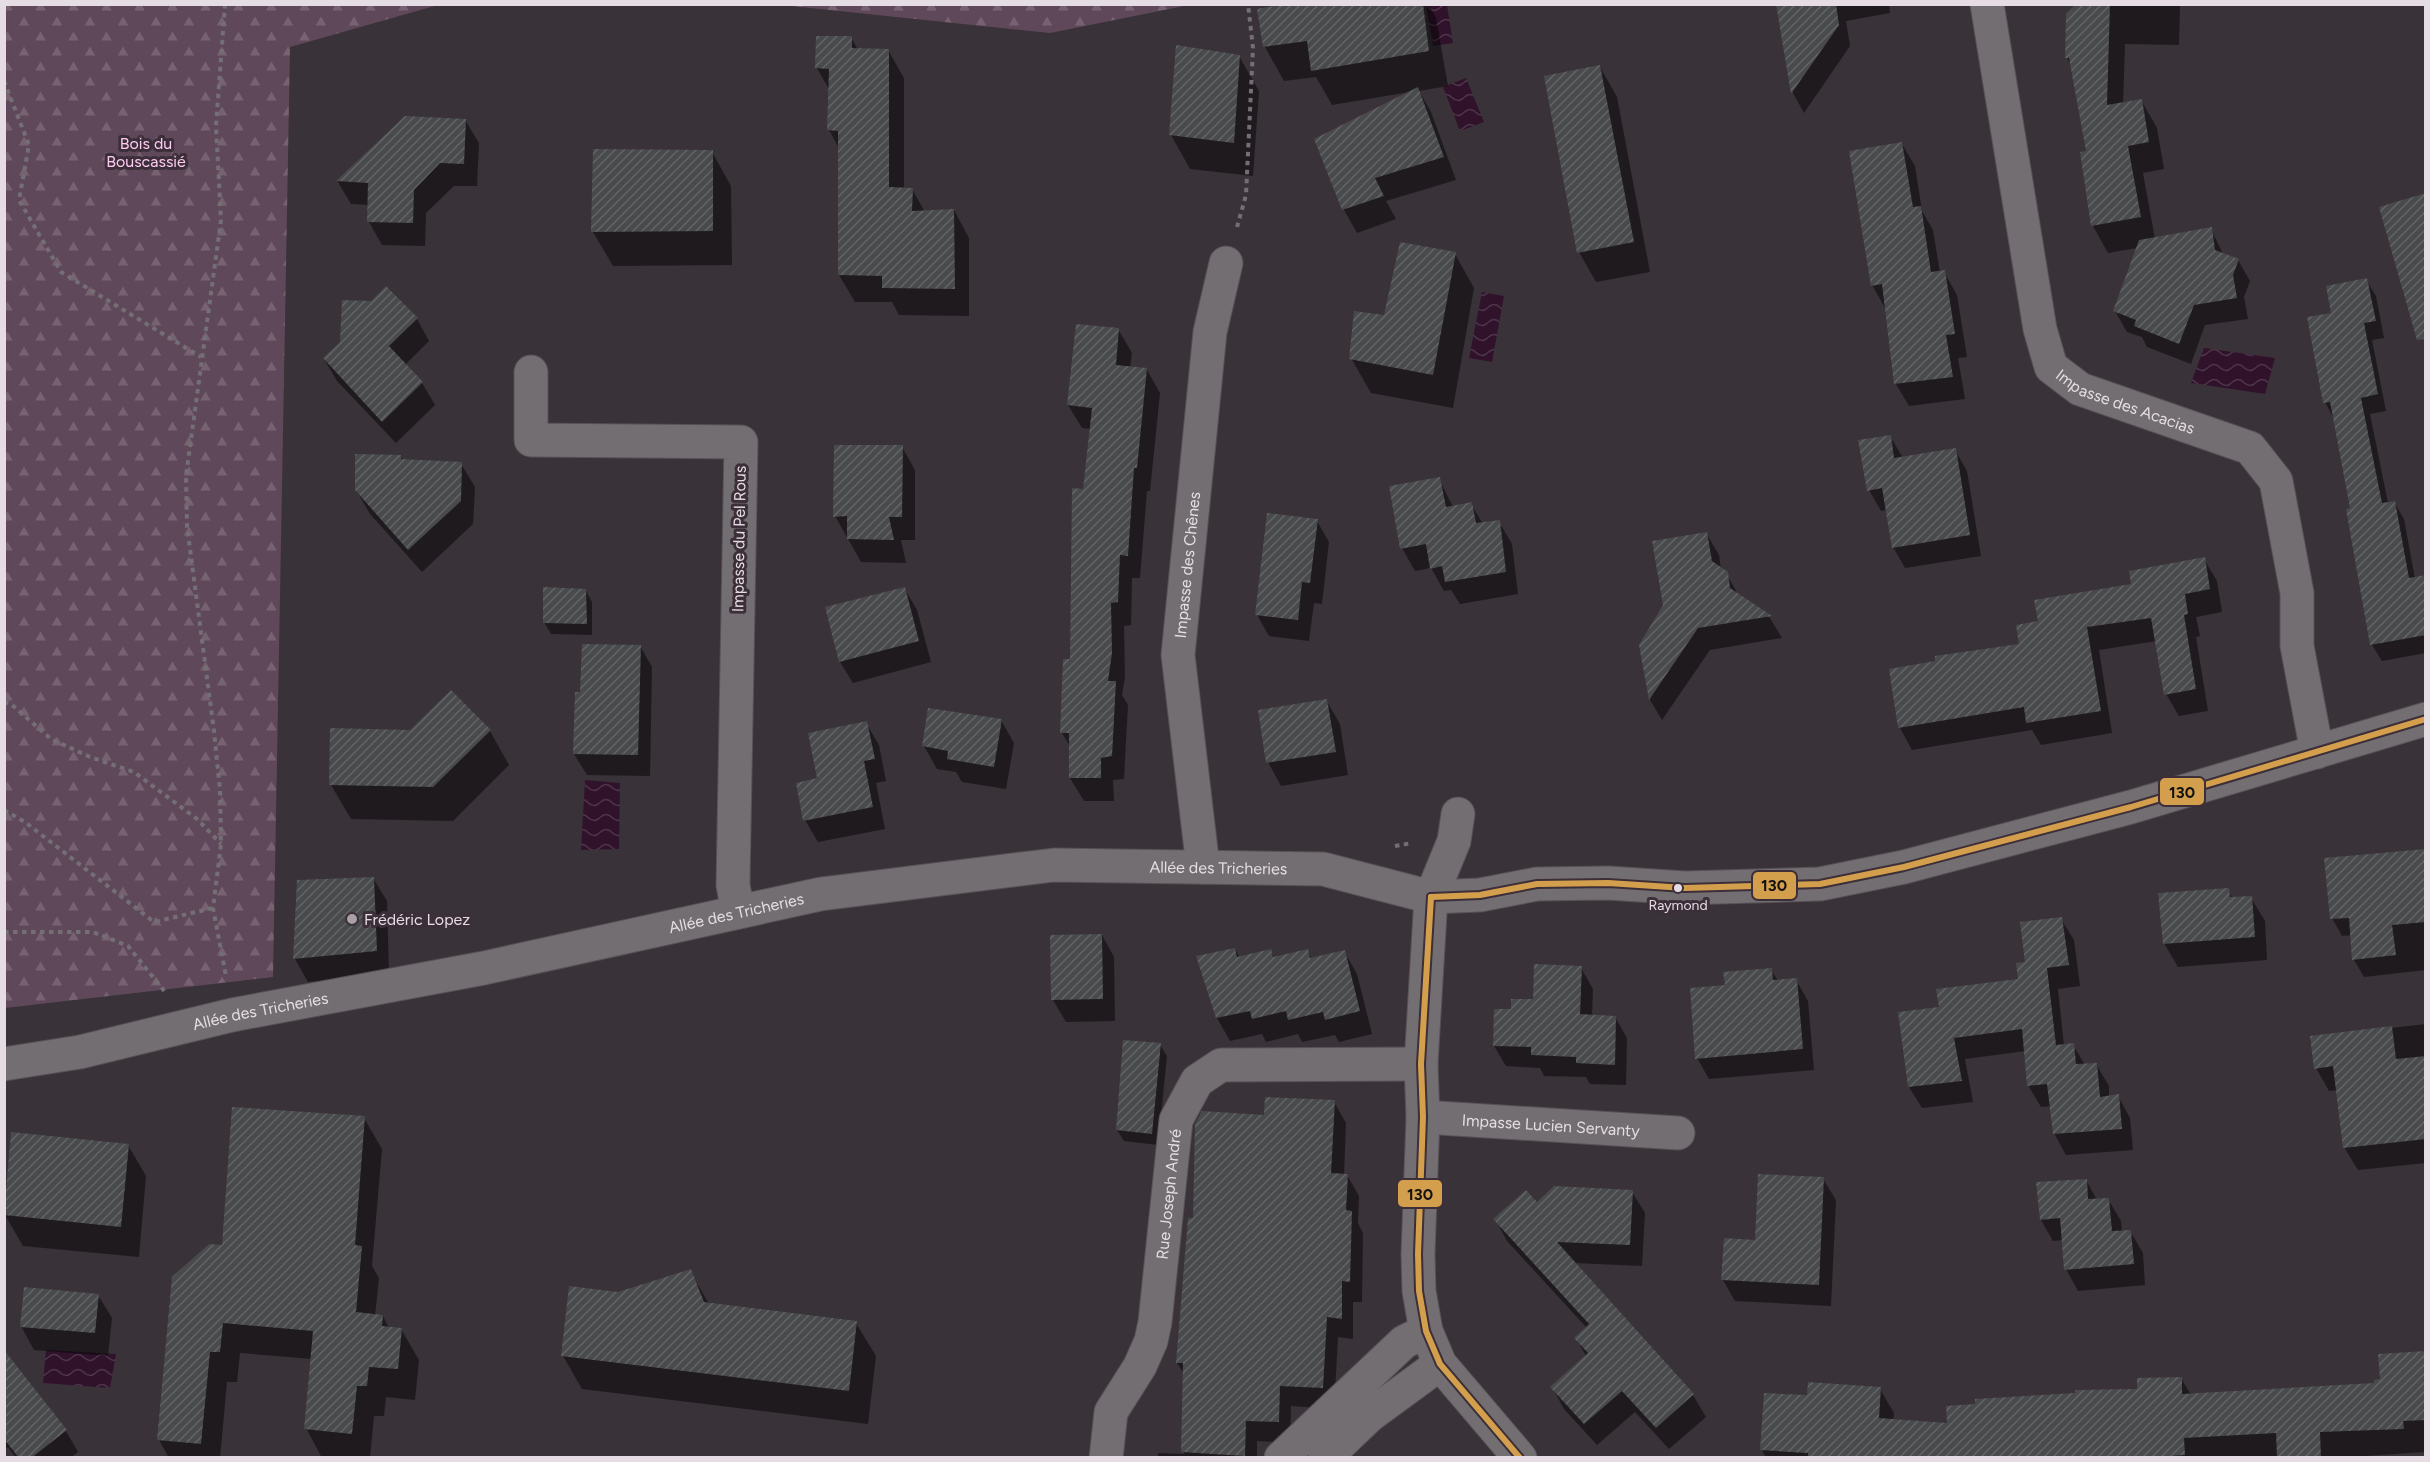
<svg xmlns="http://www.w3.org/2000/svg" width="2430" height="1462" font-family="Figtree,sans-serif">
<style>
.forest{fill:url(#forest-firs)}
.water{fill:url(#water-waves)}
.shadow{fill:#0007}
.building{fill:url(#building-hatch)}
.lines{fill:none;stroke-linecap:round;stroke-linejoin:round}
.minor-casing{stroke:#575156;stroke-width:35}
.path{stroke:#746f74;stroke-width:4;stroke-dasharray:4.5 4.5;stroke-linecap:butt}
.minor{stroke:#726e71;stroke-width:33}
.bus-1-casing{stroke:#3c2f39;stroke-width:10}
.bus-1{stroke:#d49f4d;stroke-width:6}
.bus-dot{fill:#e5dde3;stroke:#3c2f39;stroke-width:2}
.poi-dot{fill:#a9a1a7;stroke:#3c2f39;stroke-width:2}
.labels{text-anchor:middle;dominant-baseline:central;stroke-width:6;stroke-linejoin:round;paint-order:stroke}
.bus-label{font-size:14px;fill:#e5dde3;stroke:#3c2f39}
.park-label{font-size:16px;fill:#fdcbf2;stroke:#3c2f39}
.street-label{font-size:16px;fill:#e5dde3;stroke:#3c2f39}
.poi-label{font-size:16px;fill:#e5dde3;stroke:#3c2f39;text-anchor:start}
.line-badge{stroke:#3c2f39;stroke-width:2}
.pale-badge-label{font-size:16px;text-anchor:middle;font-weight:bold;fill:#111}
</style>
<defs>
<pattern id="forest-firs" width="22" height="20" patternUnits="userSpaceOnUse" patternTransform="scale(1.5)"><rect width="22" height="20" fill="#60485b"/><path d="M5 1l3.5 6h-7zM16 11l3.5 6h-7z" fill="#776272"/></pattern>
<pattern id="water-waves" width="16" height="10" patternUnits="userSpaceOnUse" patternTransform="scale(1.5)"><rect width="16" height="10" fill="#30132b"/><path d="M0 5q4-4 8 0t8 0" fill="none" stroke="#4e354a"/></pattern>
<pattern id="building-hatch" width="6" height="6" patternUnits="userSpaceOnUse" patternTransform="scale(1.5)"><rect width="6" height="6" fill="#494a4c"/><path d="M-1 1l2-2M0 6l6-6M5 7l2-2" fill="none" stroke="#636466"/></pattern>
</defs>
<rect width="100%" height="100%" fill="#393238"/>
<g class="forest">
<path d="M4,5H438L290,47L273,977L5,1008Z"/>
<path d="M782,5H1189L1050,33Z"/>
</g>
<g class="water">
<path d="M1426,5H1447L1453,43L1433,46Z"/>
<path d="M1466,78L1484,122L1460,131L1443,87Z"/>
<path d="M1482,292L1504,296L1492,362L1469,358Z"/>
<path d="M2204,348L2275,358L2265,394L2191,383Z"/>
<path d="M585,780L620,783L619,849L581,850Z"/>
<path d="M46,1350L116,1354L110,1388L43,1383Z"/>
</g>
<g class="shadow">
<path d="M1294,4H1428L1436,18L1448,86L1419,91L1431,112L1456,180L1386,201L1396,219L1357,233L1344,210L1316,140L1410,92L1332,105L1316,77L1284,81L1265,47L1258,11Z"/>
<path d="M1778,4H1889L1890,13L1846,21L1850,46L1804,113L1793,93Z"/>
<path d="M2078,4H2180L2179,45L2125,44L2123,104L2141,100L2157,128L2164,169L2143,173L2155,239L2211,229L2223,254L2238,260L2250,281L2244,297L2248,319L2205,325L2191,364L2147,347L2142,337L2127,332L2115,311L2137,248L2108,253L2093,226L2088,152L2072,67L2067,58Z"/>
<path d="M851,37L858,50H888L904,78V189H912L925,212L954,210L969,238V316L899,315L892,302H855L839,275V148L829,130L830,91L817,68Z"/>
<path d="M1239,56L1259,91L1253,176L1190,169L1171,135Z"/>
<path d="M1600,67L1617,97L1650,272L1596,282L1579,252Z"/>
<path d="M406,118L465,120L479,143L477,186H454L426,213L425,246L382,245L369,222V205L351,204L338,182Z"/>
<path d="M1902,144L1915,166L1922,211L1933,230L1940,273L1944,272L1957,295L1967,357L1958,358L1965,399L1909,406L1896,384L1885,308L1872,285Z"/>
<path d="M712,152L731,186L732,265L613,266L593,232Z"/>
<path d="M1455,254L1474,288L1453,408L1371,393L1351,358Z"/>
<path d="M2366,280L2376,296L2384,338L2372,340L2386,411L2370,414L2388,503L2394,502L2404,519L2415,579L2426,577V653L2382,661L2372,645L2352,509L2334,419L2325,402L2332,314Z"/>
<path d="M386,288L417,319L429,341L405,365L422,383L435,405L396,443L337,381L324,359L342,342L371,303Z"/>
<path d="M1118,329L1132,353L1130,368L1147,370L1160,393L1150,491H1147L1140,578H1132L1131,625L1124,626L1125,677L1122,695L1128,705L1124,779L1113,780L1114,801H1084L1070,778L1071,748L1062,733L1072,661L1091,429L1082,428L1068,405Z"/>
<path d="M1890,436L1903,458L1955,450L1967,471L1981,556L1905,568L1893,547L1887,510L1881,511L1869,490Z"/>
<path d="M902,447L915,470V540H901L906,563L861,562L835,516Z"/>
<path d="M401,457L403,461L461,464L475,487L473,524L422,572L370,514L356,490Z"/>
<path d="M1439,479L1453,507L1471,504L1483,524L1499,522L1512,544L1518,594L1460,604L1451,590L1444,591L1431,568L1415,571L1402,548Z"/>
<path d="M1317,521L1329,542L1322,604L1314,603L1309,641L1269,636L1257,615Z"/>
<path d="M1706,533L1719,555L1721,569L1726,573L1739,596L1770,618L1782,638L1710,650L1662,720L1650,700L1641,646Z"/>
<path d="M2204,559L2217,581L2222,612L2196,617L2200,636L2196,637L2208,711L2179,716L2166,694L2157,641L2099,650L2112,733L2041,745L2032,730L1912,750L1900,728L1891,670L2021,645L2040,622Z"/>
<path d="M904,588L917,610L931,662L853,683L840,662Z"/>
<path d="M586,591L592,602V635L551,634L544,622Z"/>
<path d="M640,646L652,667L650,776L587,775L574,754Z"/>
<path d="M1326,700L1340,724L1348,775L1281,786L1268,762Z"/>
<path d="M1001,720L1014,743L1006,789L962,782L956,772L937,769L924,746Z"/>
<path d="M866,723L879,745L886,781L876,783L885,829L818,842L805,820L818,779Z"/>
<path d="M490,731L509,765L453,821L351,819L331,785L411,732Z"/>
<path d="M2426,851V970L2364,977L2354,960L2352,935L2342,936L2332,918Z"/>
<path d="M373,878L387,901L389,974L308,982L295,959Z"/>
<path d="M2228,890L2233,899L2251,898L2265,921L2267,960L2178,967L2164,943Z"/>
<path d="M2061,919L2074,940L2080,986L2058,989L2064,1046L2073,1045L2085,1065L2096,1064L2109,1086V1097L2118,1096L2130,1118L2133,1150L2066,1155L2054,1133L2051,1106L2041,1107L2028,1085L2026,1051L1965,1059L1973,1102L1922,1108L1909,1087L1900,1013L1940,1008L2019,980L2026,963Z"/>
<path d="M1102,935L1114,957L1115,1021L1066,1022L1053,1000Z"/>
<path d="M1235,949L1240,958L1270,951L1275,958L1307,950L1312,959L1344,951L1357,974L1372,1034L1339,1042L1335,1035L1302,1042L1298,1034L1266,1042L1262,1034L1230,1041L1217,1018L1198,957Z"/>
<path d="M1581,968L1593,989L1592,1016L1615,1017L1627,1038L1626,1085L1590,1084L1586,1077L1544,1076L1540,1068L1506,1066L1494,1046L1512,1011L1534,1001Z"/>
<path d="M1771,969L1778,981L1796,980L1808,1001L1814,1070L1709,1079L1697,1058L1726,986Z"/>
<path d="M2426,1024V1163L2358,1170L2344,1147L2338,1090L2329,1091L2316,1068L2311,1037Z"/>
<path d="M1160,1045L1167,1056L1158,1145L1124,1141L1117,1130Z"/>
<path d="M1334,1102L1346,1123L1344,1175H1347L1359,1196L1358,1223L1363,1233L1362,1302H1353V1339L1338,1337L1334,1409L1291,1406L1290,1443L1257,1441V1458H1158V1453L1184,1454V1374L1177,1363L1195,1220L1265,1117Z"/>
<path d="M364,1118L382,1149L372,1266L379,1278L375,1316H383L389,1328L401,1329L419,1360L415,1400L386,1397L384,1416H374L370,1458H322L306,1428L312,1359L240,1353L237,1382H227L220,1458H169L159,1440L223,1247Z"/>
<path d="M128,1145L146,1176L139,1257L23,1246L5,1215Z"/>
<path d="M1823,1179L1836,1200L1831,1306L1735,1301L1723,1280L1756,1241Z"/>
<path d="M2086,1180L2097,1200L2108,1199L2121,1221L2122,1232L2130,1231L2143,1253L2145,1285L2078,1291L2066,1269L2063,1240L2053,1241L2041,1220Z"/>
<path d="M1632,1192L1645,1213L1642,1266L1575,1263L1693,1395L1706,1417L1669,1449L1635,1412L1597,1445L1564,1409L1552,1387L1586,1356L1576,1338L1587,1328L1507,1241L1495,1219L1537,1204Z"/>
<path d="M690,1271L709,1304L856,1323L876,1356L868,1424L582,1389L563,1356L618,1294Z"/>
<path d="M98,1295L112,1318L108,1356L34,1350L21,1326Z"/>
<path d="M4,1353L66,1431L78,1452L70,1458H16L8,1447L4,1450Z"/>
<path d="M2426,1353V1452L2333,1458H1766L1762,1450L1808,1397L1880,1389L1894,1413L1893,1421L1949,1424L2138,1391L2181,1378L2191,1395L2376,1384Z"/>
</g>
<g class="building">
<path d="M1285,4H1423L1429,51L1311,71L1307,41L1263,47L1257,9Z"/>
<path d="M1776,4H1836L1839,25L1791,94Z"/>
<path d="M2076,4H2110L2107,105L2142,99L2149,142L2128,146L2141,217L2091,226L2080,152L2086,151L2069,58H2065L2066,14Z"/>
<path d="M816,36H852V48L889,49V187L913,188L912,211L954,209L955,289L882,288V276L838,275V131L827,130L829,69L815,68Z"/>
<path d="M1176,45L1240,55L1234,143L1169,135Z"/>
<path d="M1600,65L1634,242L1577,253L1544,76Z"/>
<path d="M1418,87L1444,157L1375,178L1384,196L1342,210L1314,139Z"/>
<path d="M405,116L466,119L464,164L440,163L414,190L413,223L367,222L368,183L336,181Z"/>
<path d="M1902,142L1913,207L1921,206L1931,272L1945,270L1955,334L1946,335L1953,377L1894,384L1882,284L1871,286L1849,151Z"/>
<path d="M593,149L713,150V231L591,232Z"/>
<path d="M2426,193V339L2417,340L2379,207Z"/>
<path d="M2212,227L2215,250L2239,259L2233,275L2237,298L2194,305L2179,344L2134,326L2136,320L2113,311L2139,240Z"/>
<path d="M1400,242L1456,252L1433,375L1349,359L1354,311L1384,315Z"/>
<path d="M2367,278L2376,321L2364,323L2378,394L2361,398L2382,503L2395,501L2409,578L2426,575V635L2370,645L2346,509L2350,508L2330,402L2323,403L2307,317L2331,313L2326,286Z"/>
<path d="M386,286L418,318L389,346L423,382L382,422L323,358L340,342L342,300L371,301Z"/>
<path d="M1076,324L1119,328L1116,365L1147,368L1137,468H1134L1128,556L1120,555L1118,602L1111,603L1112,653L1108,681H1116L1112,756L1101,758V778H1069V733H1060L1063,659H1070L1072,488L1083,489L1092,408L1067,405Z"/>
<path d="M1891,435L1894,458L1956,448L1970,535L1892,548L1882,488L1867,491L1858,440Z"/>
<path d="M834,445H903L902,517H889L894,540L847,539V516L833,517Z"/>
<path d="M355,454L401,455V459L462,462L461,501L408,550L355,490Z"/>
<path d="M1440,477L1446,507L1472,502L1476,523L1500,520L1506,572L1445,582L1442,566L1430,569L1426,544L1400,549L1389,486Z"/>
<path d="M1267,513L1318,519L1310,583L1302,582L1298,620L1255,615Z"/>
<path d="M1707,532L1712,561L1728,572L1730,588L1772,616L1698,628L1649,700L1639,645L1663,605L1652,541Z"/>
<path d="M2205,557L2210,589L2185,594L2188,614L2184,615L2196,689L2164,695L2151,618L2087,627L2101,711L2026,723L2024,707L1898,728L1889,669L1935,661V656L2019,644L2016,625L2038,621L2034,600L2131,584L2129,571Z"/>
<path d="M543,587L586,589L587,624L543,623Z"/>
<path d="M905,587L919,641L839,662L825,607Z"/>
<path d="M582,644L641,645L638,755L573,754L575,692H580Z"/>
<path d="M451,690L491,730L433,787L329,785L330,728L410,730Z"/>
<path d="M1327,699L1336,752L1266,763L1258,710Z"/>
<path d="M928,708L1002,719L994,767L947,759L948,751L922,746Z"/>
<path d="M867,721L875,759L864,761L873,807L803,821L796,783L817,778L808,733Z"/>
<path d="M2426,849V922L2392,925L2396,955L2352,960L2349,918L2330,919L2324,858Z"/>
<path d="M374,877L377,951L293,959L297,880Z"/>
<path d="M2229,888L2230,897L2252,896L2255,937L2163,944L2158,893Z"/>
<path d="M2062,917L2069,965L2047,968L2056,1045L2074,1043L2076,1064L2097,1063L2100,1097L2119,1094L2122,1129L2053,1134L2047,1084L2027,1086L2022,1029L1954,1038L1962,1081L1908,1087L1898,1012L1939,1007L1936,989L2018,979L2016,963L2025,962L2020,922Z"/>
<path d="M1102,934L1103,999L1051,1000L1050,935Z"/>
<path d="M1235,948L1237,957L1271,949L1273,957L1308,949L1310,958L1345,950L1360,1011L1325,1020L1323,1012L1288,1020L1286,1011L1252,1019L1250,1011L1216,1018L1196,956Z"/>
<path d="M1534,964L1582,966L1580,1014L1616,1016L1615,1065L1576,1063V1057L1531,1055V1047L1493,1046L1494,1009H1511V999H1533Z"/>
<path d="M1772,968L1773,980L1797,978L1803,1049L1695,1059L1690,988L1725,985L1723,972Z"/>
<path d="M2392,1026L2396,1059L2426,1056V1139L2343,1148L2333,1066L2314,1069L2310,1036Z"/>
<path d="M1123,1040L1161,1043L1152,1134L1116,1130Z"/>
<path d="M1265,1097L1335,1100L1331,1173L1348,1174L1346,1210L1352,1211L1350,1282L1342,1281V1319L1327,1317L1323,1388L1280,1386L1279,1422L1246,1421L1245,1456L1181,1452L1183,1363H1176L1188,1218H1193L1195,1124L1202,1111L1264,1115Z"/>
<path d="M232,1107L365,1116L355,1245L362,1246L356,1312L383,1315L382,1326L402,1328L398,1369L369,1367L367,1386H357L352,1434L304,1429L313,1331L223,1323L220,1352H210L201,1444L157,1440L172,1277L209,1244L222,1245Z"/>
<path d="M11,1132L129,1144L121,1227L4,1215Z"/>
<path d="M1758,1174L1824,1177L1819,1285L1721,1280L1724,1238L1755,1240Z"/>
<path d="M2087,1179L2088,1199L2109,1198L2112,1231L2131,1230L2134,1264L2064,1270L2060,1218L2040,1220L2036,1182Z"/>
<path d="M1554,1186L1633,1190L1630,1245L1557,1242L1694,1394L1656,1428L1622,1391L1584,1424L1550,1387L1588,1353L1574,1338L1589,1324L1493,1219L1526,1190L1537,1202Z"/>
<path d="M691,1269L704,1302L857,1321L849,1391L561,1356L569,1286L618,1292Z"/>
<path d="M24,1287L99,1294L95,1333L20,1327Z"/>
<path d="M4,1350L67,1430L31,1458H19L4,1439Z"/>
<path d="M2426,1351V1420L2403,1421L2404,1429L2320,1432L2321,1458H2277L2276,1433L2184,1438L2185,1455L2141,1458H1808V1453L1760,1450L1764,1393L1807,1395L1808,1382L1881,1387L1879,1418L1947,1423L1946,1406L1975,1404V1399L2075,1393V1390L2137,1389V1378L2182,1377V1394L2374,1383V1380L2380,1379L2378,1354Z"/>
</g>
<g class="lines">
<defs>
<g id="minor">
<path id="s1" d="M1987,4L2040,329L2051,367L2080,389L2250,448L2276,481L2297,593V646L2317,752"/>
<path d="M531,372V440L741,442L733,885L738,912"/>
<path d="M1458,814L1454,841L1431,897L1421,1064L1423,1117L1418,1254L1419,1291L1426,1331L1440,1364L1520,1458"/>
<path id="s2" d="M1203,867L1178,655L1210,332L1226,263"/>
<path id="s3" d="M4,1064L80,1052L232,1015L484,968L821,894L1054,865L1323,869L1431,897L1480,895L1537,884L1608,883L1685,888L1820,884L1904,867L2131,807L2426,719"/>
<path id="s4" d="M1423,1117L1678,1133"/>
<path id="s5" d="M1106,1458L1111,1412L1140,1366L1151,1341L1155,1322L1176,1120L1197,1081L1221,1065L1421,1064"/>
<path d="M1281,1458L1404,1342L1426,1331"/>
<path d="M1325,1458L1369,1416L1440,1364"/>
</g>
</defs>
<use href="#minor" class="minor-casing"/>
<g class="path">
<path d="M225,4L216,126L221,220L186,476L187,526L214,731L220,790L221,844L213,908L226,976"/>
<path d="M4,81L29,145L19,200L61,272L201,357"/>
<path d="M1237,227L1246,195L1253,48L1248,4"/>
<path d="M4,702L11,704L51,739L90,757L134,772L197,819L221,844"/>
<path d="M4,810L25,822L154,922L213,908"/>
<path d="M1395,846L1412,843"/>
<path d="M4,932H93L128,946L165,992"/>
</g>
<use href="#minor" class="minor"/>
<defs>
<g id="bus-1">
<path d="M1431,897L1480,895L1537,884L1608,883L1685,888L1820,884L1904,867L2131,807L2426,719"/>
<path d="M1431,897L1421,1064L1423,1117L1418,1254L1419,1291L1426,1331L1440,1364L1520,1458"/>
</g>
</defs>
<use href="#bus-1" class="bus-1-casing"/>
<use href="#bus-1" class="bus-1"/>
</g>
<circle class="bus-dot" cx="1678" cy="888" r="5"/>
<circle class="poi-dot" cx="352" cy="919" r="6"/>
<g class="labels">
<g class="bus-label">
<text x="1678" y="905">Raymond</text>
</g>
<g class="park-label">
<text x="146" y="143">Bois du<tspan x="146" dy="18">Bouscassié</tspan></text>
</g>
<g class="street-label">
<text stroke="none"><textPath href="#s1" startOffset="452">Impasse des Acacias</textPath></text>
<text transform="translate(739 539) rotate(-89)">Impasse du Pel Rous</text>
<text stroke="none"><textPath href="#s2" startOffset="304">Impasse des Chênes</textPath></text>
<text stroke="none"><textPath href="#s3" startOffset="1234">Allée des Tricheries</textPath></text>
<text stroke="none"><textPath href="#s3" startOffset="748">Allée des Tricheries</textPath></text>
<text stroke="none"><textPath href="#s3" startOffset="262">Allée des Tricheries</textPath></text>
<text stroke="none"><textPath href="#s4" startOffset="128">Impasse Lucien Servanty</textPath></text>
<text stroke="none"><textPath href="#s5" startOffset="276">Rue Joseph André</textPath></text>
</g>
<g class="poi-label">
<text x="364" y="919">Frédéric Lopez</text>
</g>
</g>
<g class="line-badge">
<rect x="2159" y="777" width="46" height="29" rx="6" fill="#d49f4d"/>
<rect x="1752" y="871" width="45" height="29" rx="6" fill="#d49f4d"/>
<rect x="1397" y="1179" width="46" height="29" rx="6" fill="#d49f4d"/>
</g>
<g class="pale-badge-label">
<text x="2182" y="798">130</text>
<text x="1774" y="891">130</text>
<text x="1420" y="1200">130</text>
</g>
<rect width="2430" height="1462" fill="none" stroke="#e5dde3" stroke-width="12"/>
</svg>
